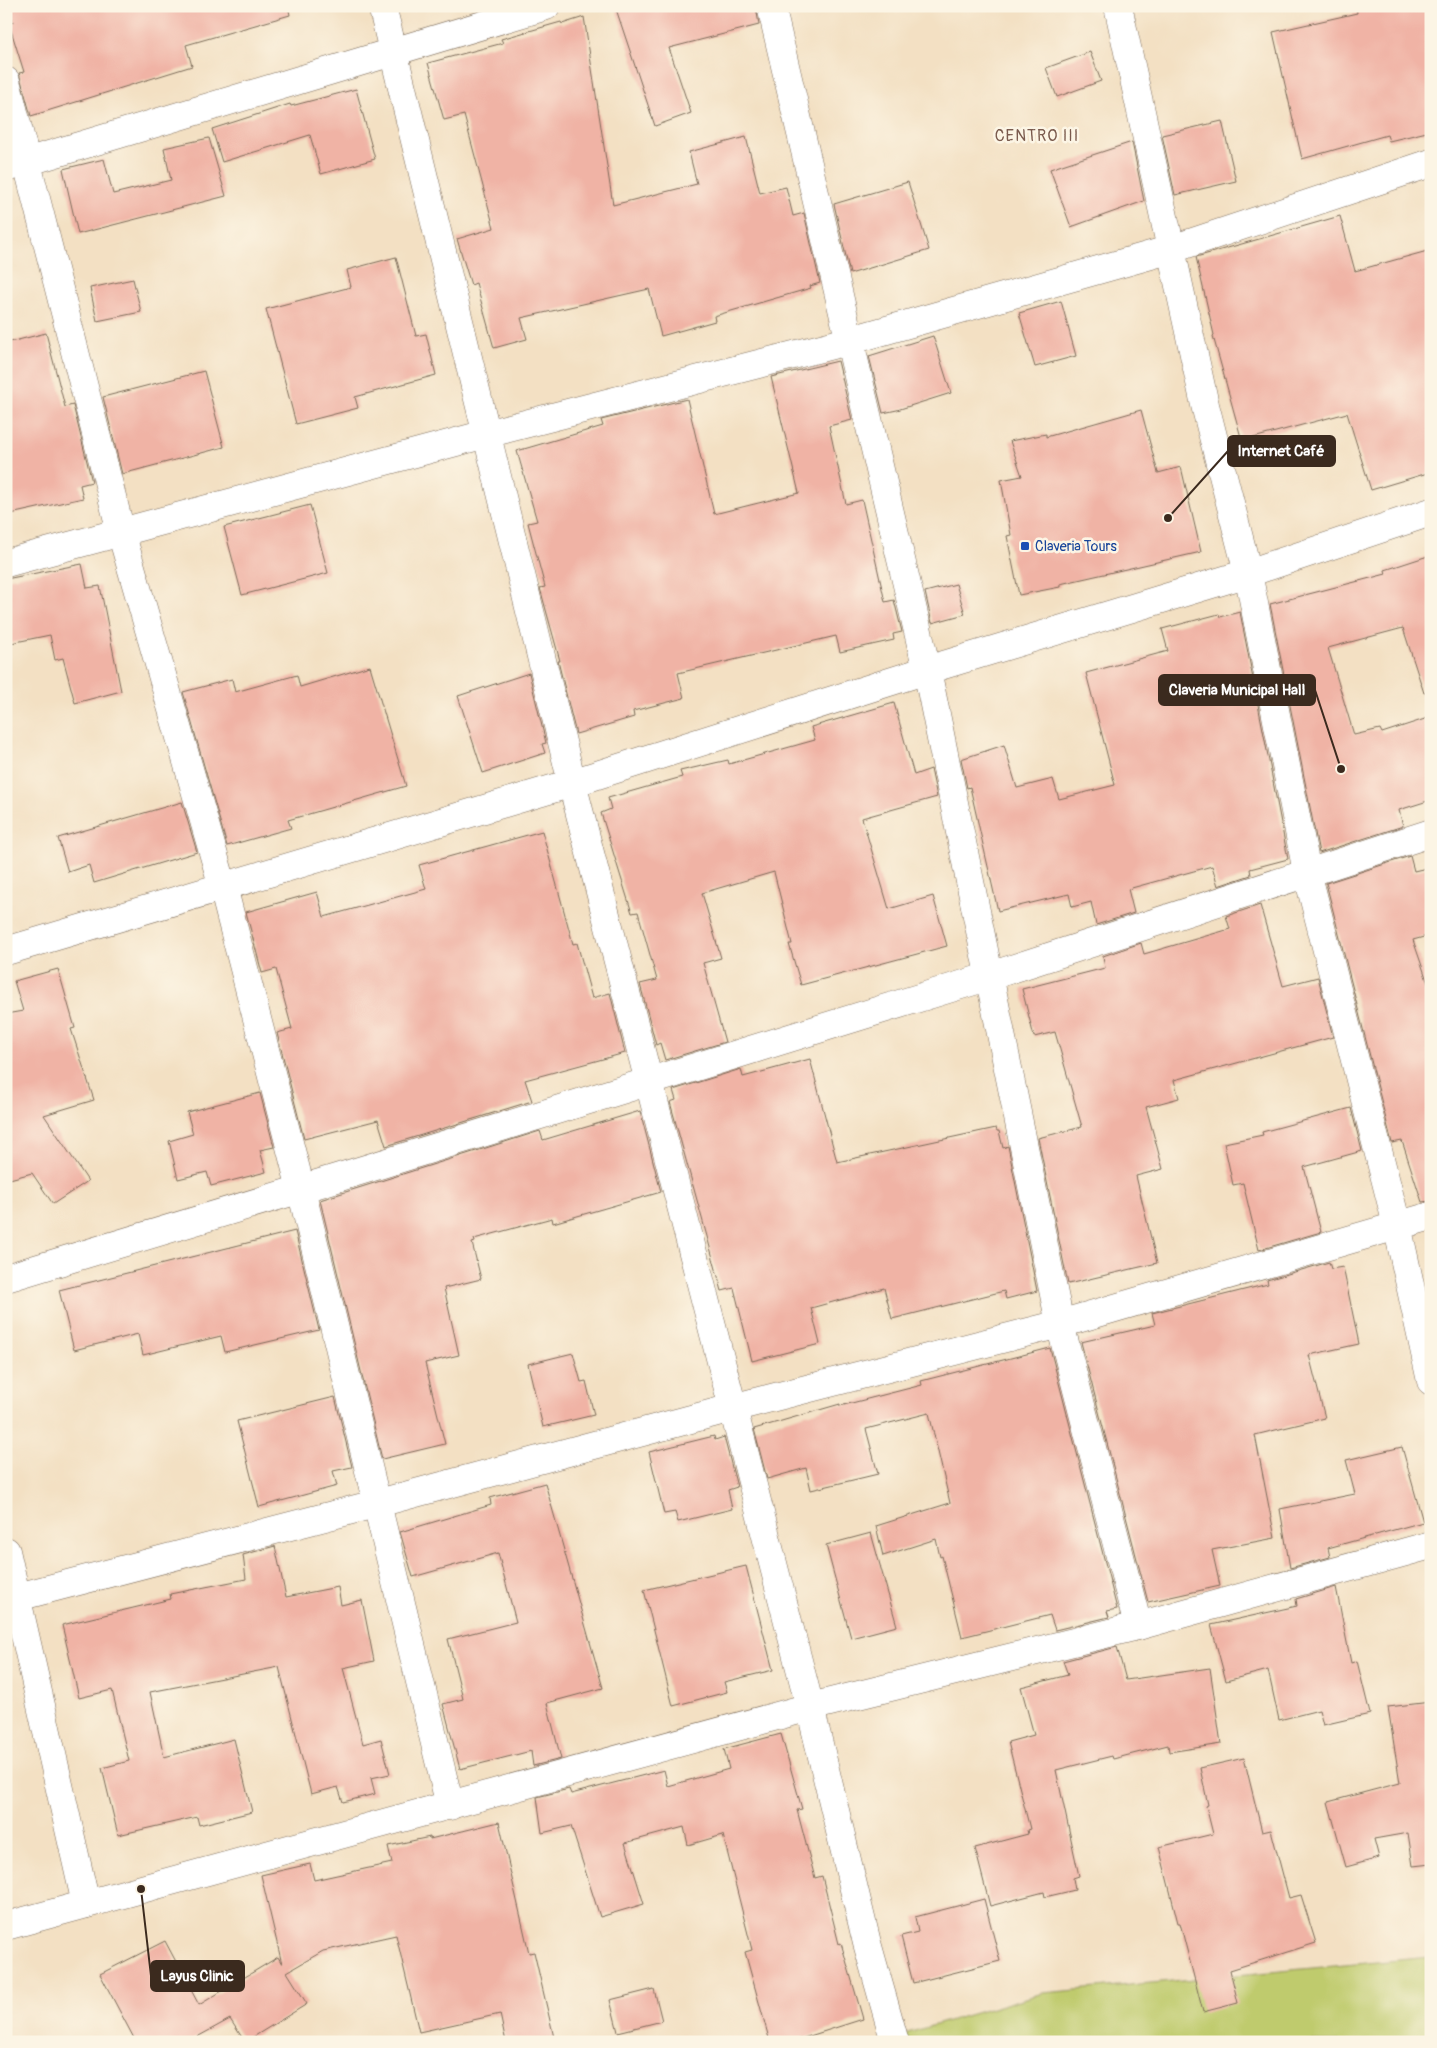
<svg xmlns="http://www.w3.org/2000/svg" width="1437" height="2048" font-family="Pangolin,sans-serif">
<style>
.green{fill:#bfcb6d;stroke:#7d7a46}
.building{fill:#f0b3a5}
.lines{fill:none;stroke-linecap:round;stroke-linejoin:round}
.street-casing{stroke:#7b6a58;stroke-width:29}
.secondary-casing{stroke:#7b6a58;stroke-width:29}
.street{stroke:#fff;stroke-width:28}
.secondary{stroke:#fff;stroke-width:28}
.transit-dot{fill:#1a4fb4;stroke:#fcf5e5;stroke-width:2}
.labels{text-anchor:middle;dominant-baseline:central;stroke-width:5;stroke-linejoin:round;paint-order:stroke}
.transit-label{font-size:14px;fill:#164399;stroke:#fcf5e5;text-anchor:start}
.quarter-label{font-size:16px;letter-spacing:1px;fill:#7a5a4d;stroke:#fcf5e5}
.leader{fill:none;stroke:#3b2a1e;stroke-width:2}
.callout-dot{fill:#3b2a1e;stroke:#fcf5e5;stroke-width:2}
.callout{fill:#3b2a1e;stroke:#3b2a1e;stroke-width:2}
.callout-label{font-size:15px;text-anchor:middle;font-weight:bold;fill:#fff}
</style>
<rect width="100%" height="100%" fill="#fcf5e5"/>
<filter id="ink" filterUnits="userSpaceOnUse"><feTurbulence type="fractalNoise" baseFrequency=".02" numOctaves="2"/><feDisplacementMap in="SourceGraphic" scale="10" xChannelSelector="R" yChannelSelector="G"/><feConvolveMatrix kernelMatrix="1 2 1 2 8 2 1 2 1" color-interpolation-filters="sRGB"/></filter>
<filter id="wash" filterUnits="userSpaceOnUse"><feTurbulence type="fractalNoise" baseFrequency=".0096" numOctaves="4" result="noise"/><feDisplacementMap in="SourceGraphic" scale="20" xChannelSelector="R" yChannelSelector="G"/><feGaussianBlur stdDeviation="1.12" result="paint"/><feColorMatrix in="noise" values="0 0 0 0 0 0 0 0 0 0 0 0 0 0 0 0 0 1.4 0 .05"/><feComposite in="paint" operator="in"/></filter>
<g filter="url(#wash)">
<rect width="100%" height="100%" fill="#f3e0c3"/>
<path class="green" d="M1431,1957V2042H877L1043,1993Z"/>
<g id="blocks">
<g class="building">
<path d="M7,6H288L290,15L186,45L192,66L31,116L19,73L24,72L9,24L13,22Z"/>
<path d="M615,6H756L759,25L669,48L691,113L655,126Z"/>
<path d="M1356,6H1431V131L1389,141L1387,135L1302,159L1273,32L1357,13Z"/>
<path d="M584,17L613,205L697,184L689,152L746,137L760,193L786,187L793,216L804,213L820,283L810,286L811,288L714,316L715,321L661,336L649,289L521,318L527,339L494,348L476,283L471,285L457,239L494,228L464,115L444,120L428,63L503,43L501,39L561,22L562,24Z"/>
<path d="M1090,52L1101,81L1057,97L1046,68Z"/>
<path d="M356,89L375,159L321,174L310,135L222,162L212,129L290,104L291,106Z"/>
<path d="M1222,121L1236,181L1175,195L1162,135Z"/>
<path d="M209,138L226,196L78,234L63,169L104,159L113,194L171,180L164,148Z"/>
<path d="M1132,142L1144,201L1071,227L1050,169Z"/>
<path d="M908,182L929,250L850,274L834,204Z"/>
<path d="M1340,216L1355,271L1431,250V472L1371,490L1347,413L1242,441L1213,336L1214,335L1196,257Z"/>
<path d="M396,257L416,336L426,334L436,375L355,397L358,408L296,424L266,309L351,287L347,270Z"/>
<path d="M133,279L141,312L97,321L90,288Z"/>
<path d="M1061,301L1076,356L1035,367L1019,313Z"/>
<path d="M46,333L65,407L73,405L92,482L80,485L83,498L6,515V343Z"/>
<path d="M933,336L951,393L897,410L883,413L869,356Z"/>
<path d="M838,361L852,420L829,426L846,504L862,500L885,602L894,600L902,632L893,634L894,640L840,652L836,636L678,673L684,698L633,711L634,717L576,734L558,661H560L540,588L545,587L528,523L537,521L517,451L603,426L601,420L687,399L714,514L799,493L771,377Z"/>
<path d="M204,371L224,447L122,474L103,397Z"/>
<path d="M1141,410L1158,473L1181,467L1201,552L1060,584V587L1019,595L1007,536L1011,535L1001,480L1022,476L1010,441L1046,434V437Z"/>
<path d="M310,505L328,573L242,595L224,527Z"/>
<path d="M1431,555V692L1424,693L1403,628L1328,648L1354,735L1380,729L1382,733L1431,717V800L1399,810L1403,826L1319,853L1270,604L1386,574L1385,570Z"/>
<path d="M82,564L87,588L100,586L121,691L75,703L63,658L55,660L50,635L6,644V579Z"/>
<path d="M956,584L965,614L932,623L925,592Z"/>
<path d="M1240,612L1288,859L1250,869L1251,875L1218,886L1212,866L1128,889L1134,913L1096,925L1091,902L1072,907L1069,894L998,911L970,787L967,788L961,759L1004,745L1017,788L1053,779L1059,799L1115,785L1086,673L1168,651L1162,629L1219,614L1220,617Z"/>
<path d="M370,666L406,786L288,820L291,828L227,846L183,692L232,679L235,692L297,675L300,687Z"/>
<path d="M529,673L546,743L542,744L545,753L483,773L458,696Z"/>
<path d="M894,703L914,775L931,769L937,797L862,818L889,909L933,896L947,946L801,985L789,944H792L774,872L702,893L721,958L703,963L725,1042L665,1060L660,1043L656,1045L640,984L657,980L638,912L632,913L601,813L611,809L608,798L682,777L680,771L728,760L729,764L815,740L811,727Z"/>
<path d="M182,802L197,852L94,883L89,865L68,872L58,838Z"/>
<path d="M542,831L573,944L577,943L592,998L610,993L625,1053L525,1080L532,1101L386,1146L378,1120L304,1139L277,1033L292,1029L276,969L262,973L246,912L317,892L324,917L426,889L419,865Z"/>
<path d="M1410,856L1414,871L1431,867V935L1413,940L1431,992V1201L1422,1202L1402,1141L1392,1143L1326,883Z"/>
<path d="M1260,905L1283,986L1318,977L1333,1037L1174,1080L1179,1098L1146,1107L1163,1169L1136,1176L1157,1263L1068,1284L1038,1138L1082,1127L1055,1032L1034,1037L1022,989L1105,968L1103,956L1141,943L1144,954L1230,929L1226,916Z"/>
<path d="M58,969L75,1028L71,1029L94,1100L44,1115L88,1181L53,1204L32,1173L6,1180V1014L23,1011L14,981Z"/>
<path d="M810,1059L837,1162L996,1128L997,1131H999L1003,1148L1008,1146L1037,1291L1006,1299L1004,1291L892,1319L884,1288L811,1308L820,1344L752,1361L734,1288L722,1291L670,1102L676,1100L673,1090L741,1069L743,1077Z"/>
<path d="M260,1093L274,1147L260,1150L266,1172L211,1186L207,1172L178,1179L169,1141L193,1134L187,1112Z"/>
<path d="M1351,1108L1362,1151L1304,1167L1321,1232L1259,1250L1243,1183L1233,1185L1224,1143L1263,1135L1262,1132Z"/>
<path d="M640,1111L661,1192L553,1223L552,1218L474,1239L475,1242L472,1243L481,1279L444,1288L459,1355L425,1363L445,1444L382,1459L320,1200L540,1131L543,1140Z"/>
<path d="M295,1231L319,1330L225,1352L221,1336L143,1355L138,1334L74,1350L59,1290Z"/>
<path d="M1329,1262L1331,1269L1343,1267L1359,1344L1309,1355L1325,1418L1255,1435L1275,1538L1212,1550L1220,1586L1148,1602L1081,1342L1155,1325L1152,1313L1268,1284L1267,1280Z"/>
<path d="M1050,1348L1117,1609L1107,1611L1109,1617L1055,1630L1050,1615L962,1637L942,1556L940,1557L936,1539L883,1556L876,1526L950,1503L929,1413L866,1429L878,1474L811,1490L806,1468L767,1479L754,1429L840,1404V1406L922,1385L921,1381Z"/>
<path d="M573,1353L581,1382L586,1381L594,1415L543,1427L528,1364Z"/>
<path d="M335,1397L352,1467L333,1471L337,1486L259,1507L237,1421Z"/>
<path d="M714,1436L715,1440L724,1437L737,1487L728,1490L732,1509L678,1522L675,1512L664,1514L649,1452Z"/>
<path d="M1402,1447L1423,1522L1328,1548L1330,1557L1290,1568L1280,1509L1355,1494L1346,1460Z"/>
<path d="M545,1483L603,1688L547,1703L561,1759L533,1766L531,1751L460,1769L443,1704L463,1699L448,1639L516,1622L498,1553L413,1577L400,1532L491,1505L490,1498Z"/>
<path d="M871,1533L897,1626L851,1638L826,1545Z"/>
<path d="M275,1546L286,1597L338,1587L341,1605L362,1600L374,1661L343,1668L363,1744L381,1739L390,1774L371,1778L375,1794L343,1802L338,1787L311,1794L279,1667L150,1692L164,1757L234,1739L252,1812L199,1825L197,1817L118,1835L102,1768L129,1761L112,1690L79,1698L62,1625L171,1599L170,1594L246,1579L243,1555Z"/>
<path d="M746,1566L773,1670L724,1682L727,1692L673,1706L644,1590Z"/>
<path d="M1336,1587L1351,1663L1357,1661L1370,1714L1323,1725L1319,1710L1279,1720L1268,1670L1226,1681L1211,1625L1297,1606L1296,1599Z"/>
<path d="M1117,1647L1126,1680L1210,1668L1221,1744L1169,1752L1168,1745L1113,1759L1112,1756L1056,1770L1079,1876L1073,1878L1075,1890L1045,1897L1044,1892L990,1906L975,1848L1028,1834L1027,1830L1030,1829L1008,1742L1034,1735L1021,1687L1068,1675L1063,1661Z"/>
<path d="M1431,1702V1864L1413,1866L1408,1833L1374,1839L1379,1858L1346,1867L1328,1802L1400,1783L1388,1707Z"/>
<path d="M781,1734L802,1809L797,1810L815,1878L822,1876L839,1944L841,1943L863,2019L791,2042H770L745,1952L752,1950L723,1835L688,1845L684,1827L625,1843L644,1904L600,1917L571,1826L542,1833L537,1797L569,1789L571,1794L664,1770L668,1786L729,1769L724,1749Z"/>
<path d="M1244,1758L1262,1832L1271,1830L1289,1898L1301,1895L1316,1943L1230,1970L1238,2003L1203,2012L1180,1923H1178L1159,1847L1213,1834L1206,1806L1208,1805L1200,1768Z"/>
<path d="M499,1822L529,1953L534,1952L555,2042H506L500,2014L419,2032L396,1935L323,1951L287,1972L307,2004L245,2042L230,2019L188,2042H136L100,1974L165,1941L199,2005L278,1957L282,1964L261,1875L310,1864L314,1880L392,1863L388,1846L430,1837V1839Z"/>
<path d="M984,1899L1000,1961L913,1983L901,1936L918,1932L915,1917Z"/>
<path d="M654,1989L662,2021L618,2032L610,2000Z"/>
</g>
</g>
</g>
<g filter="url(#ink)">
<use href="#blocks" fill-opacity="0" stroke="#7b6a58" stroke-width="1"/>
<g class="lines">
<defs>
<g id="street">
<path d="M382,6L572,783L810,1707L867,1943L895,2042"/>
<path d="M771,6L927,670L1060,1324L1138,1626"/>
<path d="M1118,6L1205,405L1248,573L1307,872L1397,1225L1431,1381"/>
<path d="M6,81L121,532L223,887L301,1189L450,1806"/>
<path d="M6,168L546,6"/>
<path d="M6,563L486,434L848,341L1172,249L1431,163"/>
<path d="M6,1278L301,1189L990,976L1431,833"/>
<path d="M6,1551L86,1904"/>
<path d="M6,1600L375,1504L732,1408L1060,1324L1431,1216"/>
<path d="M6,1926L810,1707L1138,1626L1431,1545"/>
</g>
<path id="secondary" d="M6,951L572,783L927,670L1248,573L1431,512"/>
</defs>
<use href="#street" class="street-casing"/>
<use href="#secondary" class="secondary-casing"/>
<use href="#street" class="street"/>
<use href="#secondary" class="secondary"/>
</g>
</g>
<rect class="transit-dot" x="1020" y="541" width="10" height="10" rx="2.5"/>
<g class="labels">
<g class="transit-label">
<text x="1035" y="546">Claveria Tours</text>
</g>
<g class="quarter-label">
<text x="1037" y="136">CENTRO III</text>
</g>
</g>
<path class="leader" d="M1168 518L1228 451M1341 769L1315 690M141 1889L151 1976"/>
<g class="callout-dot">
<circle cx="1168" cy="518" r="5"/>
<circle cx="1341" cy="769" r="5"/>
<circle cx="141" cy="1889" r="5"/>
</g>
<g class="callout">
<rect x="1228" y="436" width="107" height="30" rx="5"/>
<rect x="1159" y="675" width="156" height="30" rx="5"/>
<rect x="151" y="1961" width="93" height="30" rx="5"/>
</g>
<g class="callout-label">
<text x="1281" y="456">Internet Café</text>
<text x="1237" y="695">Claveria Municipal Hall</text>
<text x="197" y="1981">Layus Clinic</text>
</g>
<rect width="1437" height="2048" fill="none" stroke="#fcf5e5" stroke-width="25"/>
</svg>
